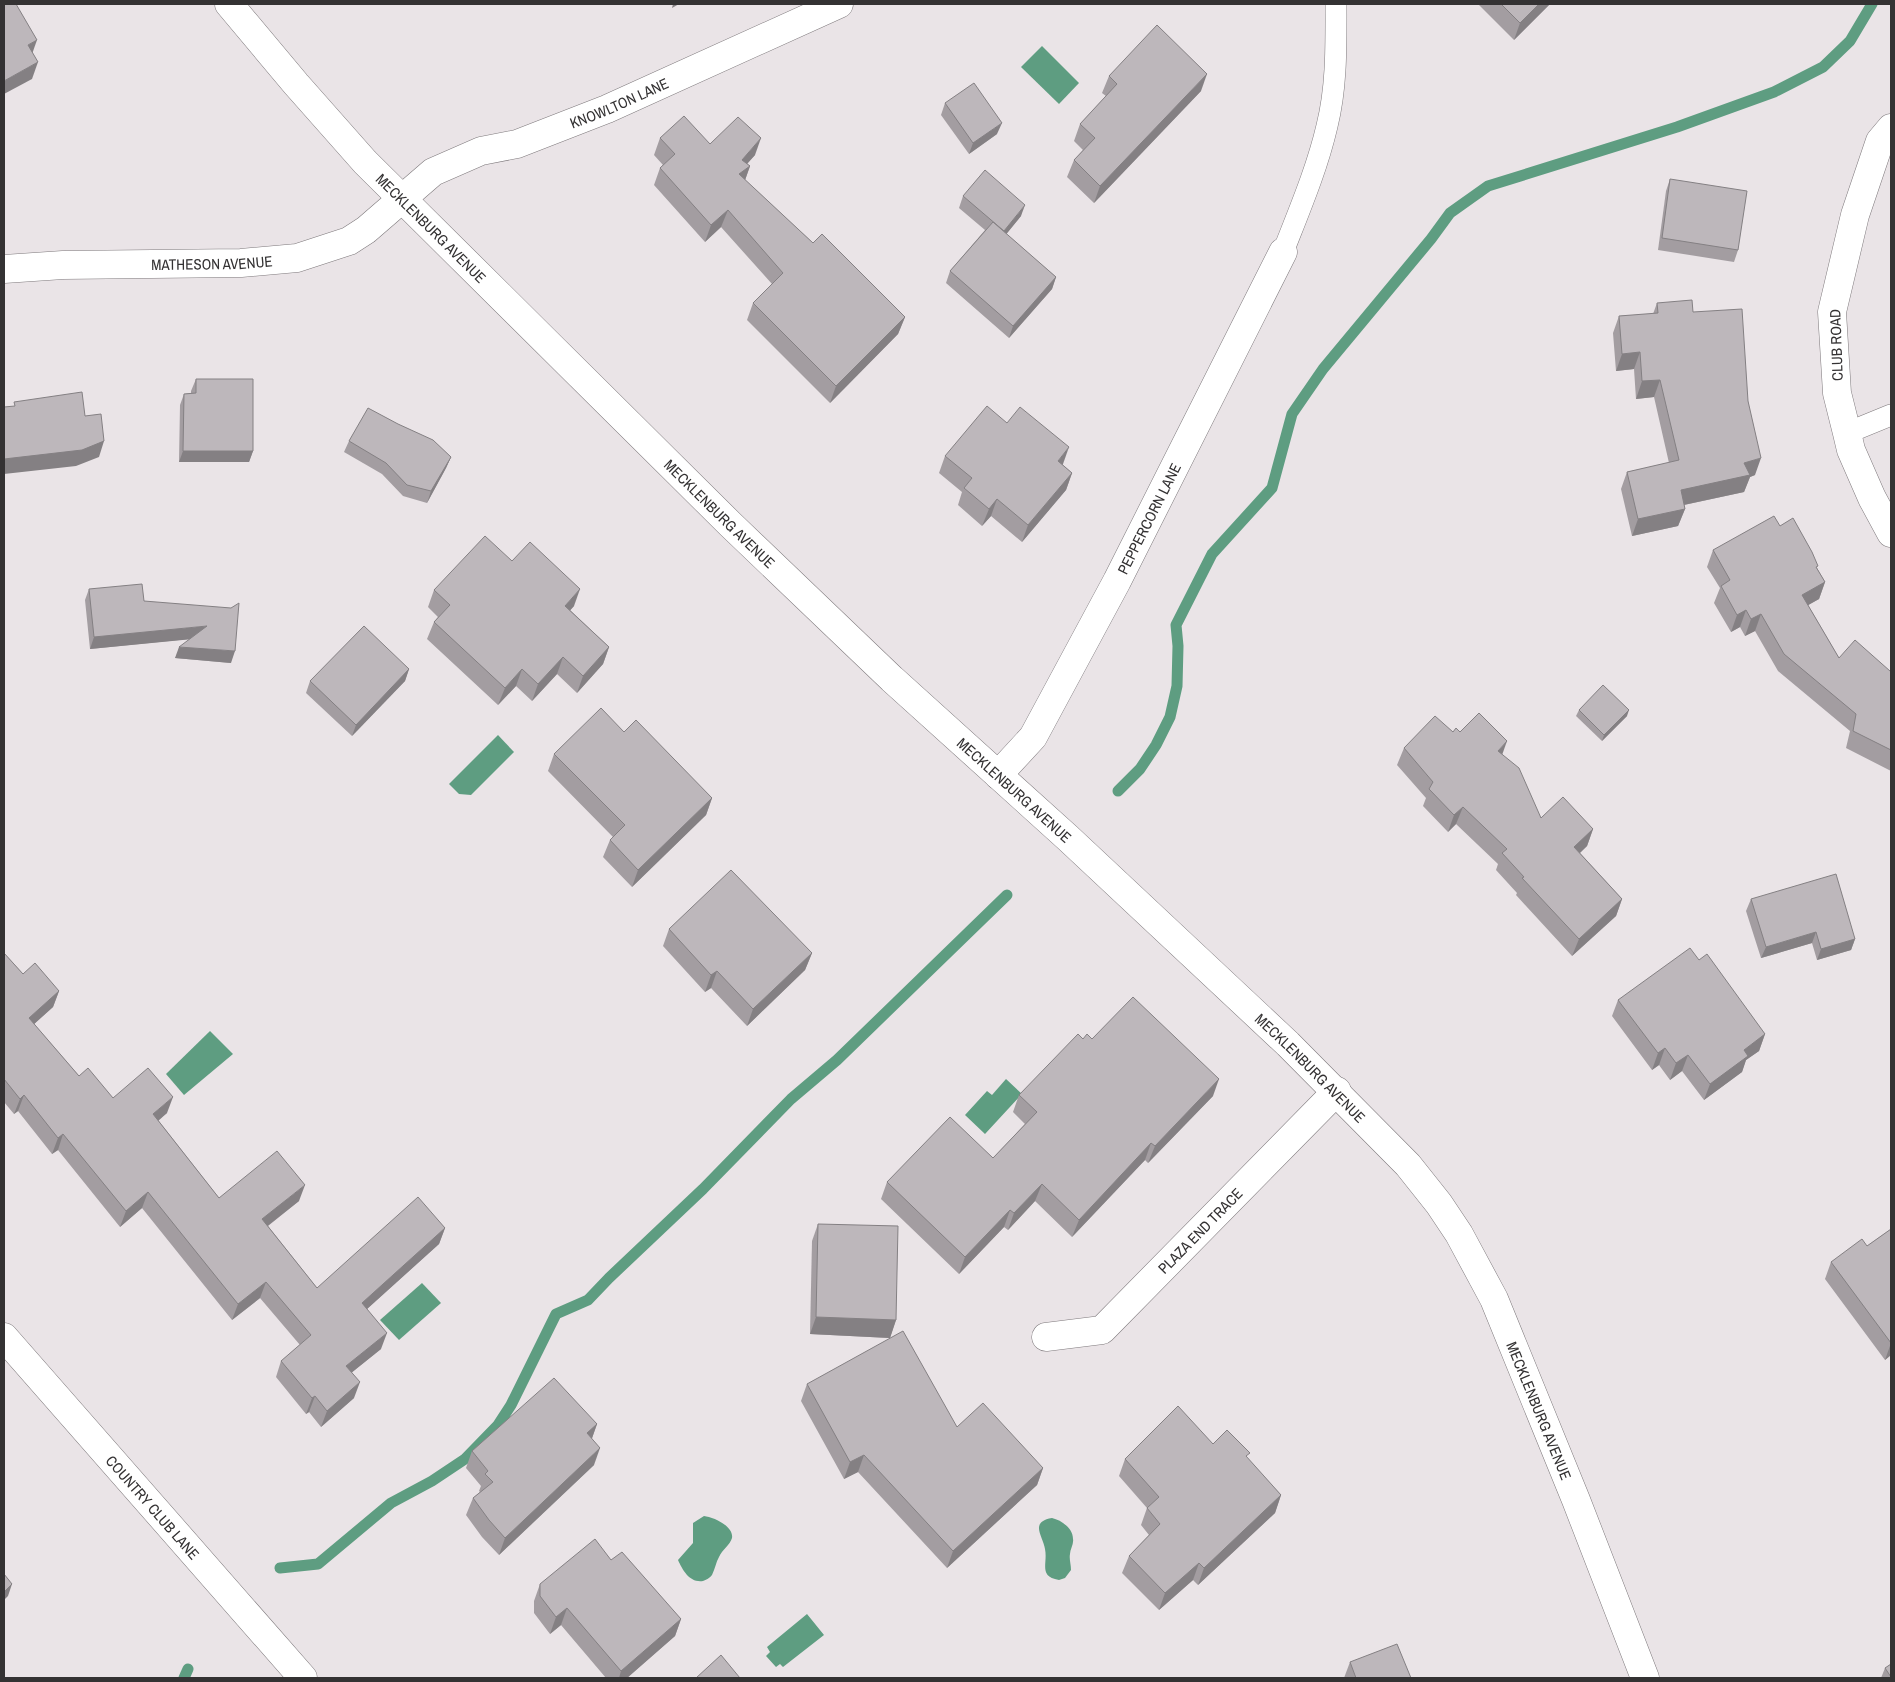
<svg xmlns="http://www.w3.org/2000/svg" width="1895" height="1682" font-family="'Archivo Narrow',sans-serif">
<style>
.water{fill:#5e9d81}
.lines{fill:none;stroke-linecap:round;stroke-linejoin:round}
.stream{stroke:#5e9d81;stroke-width:11}
.lane-casing{stroke:#7e797c;stroke-width:22}
.street-casing{stroke:#7e797c;stroke-width:29}
.lane{stroke:#fff;stroke-width:21}
.street{stroke:#fff;stroke-width:28}
.wall{fill:#a39da1}
.shaded-wall{fill:#848083}
.building{fill:#bdb7bb;stroke:#848083}
.labels{text-anchor:middle;dominant-baseline:central;stroke-width:4;stroke-linejoin:round;paint-order:stroke}
.street-label{font-size:15px;fill:#343233;stroke:#fff}
</style>
<rect width="100%" height="100%" fill="#eae4e7"/>
<g class="water">
<path d="M1042,46L1079,83L1059,104L1021,67Z"/>
<path d="M498,735L514,752L471,795L459,794L449,784Z"/>
<path d="M210,1031L233,1054L184,1095L166,1074Z"/>
<path d="M1006,1079L1022,1094L985,1134L965,1115L987,1091L992,1095Z"/>
<path d="M422,1283L441,1303L399,1340L380,1320Z"/>
<path d="M704,1516C713,1517 734,1526 732,1538C730,1545 722,1550 719,1557C716,1562 715,1569 712,1575C710,1578 706,1580 703,1581C690,1583 683,1571 678,1560L693,1543V1523Z"/>
<path d="M1052,1518C1061,1520 1073,1528 1073,1539C1074,1544 1070,1549 1070,1554C1069,1559 1071,1564 1071,1570L1065,1578L1059,1580C1038,1576 1048,1564 1045,1549C1043,1536 1029,1522 1052,1518Z"/>
<path d="M807,1614L824,1635L783,1667L780,1664L776,1667L766,1656L770,1652L767,1647Z"/>
</g>
<g class="lines">
<g class="stream">
<path d="M1118,791L1140,769L1156,745L1170,717L1177,686L1178,646L1176,625L1212,554L1272,488L1292,414L1323,369L1431,239L1450,213L1488,186L1677,127L1774,92L1823,67L1850,41L1872,4"/>
<path d="M280,1568L318,1564L391,1503L432,1481L465,1459L498,1425L511,1405L556,1314L588,1300L609,1278L703,1189L791,1099L837,1060L1007,895"/>
<path d="M184,1678L188,1669"/>
</g>
<defs>
<g id="lane">
<path d="M1283,252C1299,211 1317,169 1327,126C1337,86 1336,44 1336,4"/>
<path d="M1847,433L1891,415"/>
</g>
<g id="street">
<path id="s1" d="M229,4L296,84L365,162L730,524L892,679L1068,838L1288,1044L1408,1165L1439,1204L1459,1234L1494,1299L1576,1500L1645,1678"/>
<path d="M1891,128L1880,141L1855,215L1832,312L1837,393L1847,433L1851,450L1872,498L1891,533"/>
<path id="s2" d="M4,269L63,265L241,263L297,258L349,241L366,230L433,172L481,151L517,144L607,109L839,4"/>
<path id="s3" d="M998,775L1033,737L1117,581L1283,252"/>
<path id="s4" d="M4,1337L303,1678"/>
<path id="s5" d="M1046,1337L1102,1330L1337,1091"/>
</g>
</defs>
<use href="#lane" class="lane-casing"/>
<use href="#street" class="street-casing"/>
<use href="#lane" class="lane"/>
<use href="#street" class="street"/>
</g>
<g class="wall">
<path d="M1478,4H1550L1514,40Z"/>
<path d="M1109,76L1201,91L1094,203L1067,177L1074,160L1083,150L1074,141L1080,124L1106,96L1102,93Z"/>
<path d="M945,103L997,134L969,154L941,115Z"/>
<path d="M660,138L710,144L755,155L747,164L750,166L745,180L813,243L905,317L898,334L830,403L747,320L753,303L772,284L721,227L705,242L654,185L660,168L663,165L654,155Z"/>
<path d="M1670,179L1738,250L1734,262L1658,250L1666,191Z"/>
<path d="M963,196L1021,216L1006,234L1056,277L1052,289L1009,338L946,283L950,271L985,230L959,208Z"/>
<path d="M1657,303L1693,312L1748,401L1755,475L1750,477L1744,492L1684,505L1685,509L1678,526L1632,536L1621,489L1627,472L1669,463L1654,397L1636,399L1634,369L1616,371L1613,333L1619,316L1653,314Z"/>
<path d="M196,379L253,451L249,462H179L180,405L184,394L191,393V391Z"/>
<path d="M1007,423L1063,464V465L1072,473L1066,490L1022,542L991,516L982,526L958,505L962,492L939,473L945,456Z"/>
<path d="M349,441L451,457L446,468L427,503L403,496L382,474L344,452Z"/>
<path d="M1780,526L1817,568L1825,582L1819,599L1808,605L1839,658L1890,671L1891,670V771L1846,748L1850,731L1778,671L1755,631L1745,636L1740,627L1731,632L1714,603L1720,588L1707,567L1713,550Z"/>
<path d="M512,561L574,606L570,610L609,647L603,664L577,693L557,674L532,701L516,686L498,705L427,639L434,622L438,617L428,607L434,590Z"/>
<path d="M89,589L144,601L231,663L175,658L189,639L90,649L85,600Z"/>
<path d="M409,669L405,681L352,736L306,693L310,681Z"/>
<path d="M1579,710L1627,716L1602,741L1576,716Z"/>
<path d="M624,732L712,798L706,815L632,887L603,857L610,840L613,837L548,771L554,754Z"/>
<path d="M1453,732H1460L1502,754L1541,818L1593,829L1587,846L1580,853L1622,899L1616,916L1572,956L1516,895L1517,893L1496,870L1498,864L1456,824L1448,832L1423,806L1426,798L1397,765L1404,748Z"/>
<path d="M1751,899L1855,939L1851,950L1817,960L1812,943L1761,958L1746,911Z"/>
<path d="M669,929L812,953L805,970L747,1026L711,988L705,992L663,946Z"/>
<path d="M4,953L23,974L59,991L53,1007L34,1024L79,1076L113,1098L167,1113L158,1120L219,1198L299,1201L268,1226L317,1288L445,1228L439,1244L367,1309L381,1349L352,1372L354,1398L321,1427L309,1412L306,1414L276,1377L281,1361L300,1345L260,1298L232,1320L142,1208L120,1227L58,1150L52,1154L18,1111L14,1114L4,1102Z"/>
<path d="M1699,960L1765,1034L1759,1051L1746,1060L1742,1072L1704,1100L1682,1071L1670,1080L1659,1065L1652,1070L1612,1016L1618,1000Z"/>
<path d="M1083,1039H1092L1213,1096L1148,1163L1145,1160L1072,1237L1035,1201L1008,1230L1004,1227L959,1274L881,1199L887,1182L993,1158L1025,1124L1013,1112L1019,1095Z"/>
<path d="M818,1224L896,1320L890,1338L810,1334L812,1241Z"/>
<path d="M1891,1229V1355L1885,1360L1825,1279L1831,1262L1867,1246Z"/>
<path d="M807,1384L957,1427L1043,1468L1037,1485L947,1568L858,1472L844,1479L801,1401Z"/>
<path d="M597,1424L592,1438L594,1465L499,1555L482,1537L466,1515L473,1498L480,1492L479,1491L481,1486L466,1468L472,1451Z"/>
<path d="M1213,1444L1248,1459L1281,1495L1275,1513L1198,1585L1193,1580L1159,1610L1122,1573L1129,1556L1149,1535L1141,1525L1147,1508L1119,1476L1125,1459Z"/>
<path d="M611,1560L681,1619L675,1636L627,1678H606L561,1625L550,1634L534,1613V1601L540,1584Z"/>
<path d="M1350,1662L1411,1678H1344Z"/>
<path d="M1891,1664V1678H1881L1885,1668Z"/>
</g>
<g class="shaded-wall">
<path d="M673,4H679L672,8Z"/>
<path d="M1539,4H1550L1514,40L1520,23Z"/>
<path d="M37,40L31,57L28,45Z"/>
<path d="M38,62L32,79L4,94V81Z"/>
<path d="M1207,74L1201,91L1094,203L1100,186Z"/>
<path d="M1002,123L997,134L969,154L973,143Z"/>
<path d="M761,138L755,155L735,177L742,160Z"/>
<path d="M750,166L744,183L739,174Z"/>
<path d="M1025,205L1021,216L1000,242L1004,231Z"/>
<path d="M728,210L721,227L705,242L711,225Z"/>
<path d="M1056,277L1052,289L1009,338L1013,326Z"/>
<path d="M905,317L898,334L830,403L836,386Z"/>
<path d="M1640,352L1634,369L1616,371L1622,354Z"/>
<path d="M1660,380L1654,397L1636,399L1642,381Z"/>
<path d="M104,441L99,457L76,466L4,474V459Z"/>
<path d="M1069,447L1063,464L1052,478L1058,461Z"/>
<path d="M183,451H253L249,462H179Z"/>
<path d="M451,457L446,468L427,503L431,491Z"/>
<path d="M1761,458L1755,475L1750,477L1744,492L1674,507L1681,490L1744,463Z"/>
<path d="M1072,473L1066,490L1022,542L1028,525Z"/>
<path d="M997,499L991,516L982,526L989,509Z"/>
<path d="M1685,509L1678,526L1632,536L1638,519Z"/>
<path d="M1825,582L1819,599L1796,612L1802,595Z"/>
<path d="M580,589L574,606L559,623L565,606Z"/>
<path d="M1746,610L1740,627L1731,632L1737,615Z"/>
<path d="M1761,614L1755,631L1745,636L1751,619Z"/>
<path d="M207,626L203,638L90,649L94,637Z"/>
<path d="M179,647L235,651L231,663L175,658Z"/>
<path d="M609,647L603,664L577,693L583,676Z"/>
<path d="M563,657L557,674L532,701L538,684Z"/>
<path d="M409,669L405,681L352,736L356,725Z"/>
<path d="M522,669L516,686L498,705L505,688Z"/>
<path d="M1629,710L1627,716L1602,741L1604,735Z"/>
<path d="M1507,741L1501,758L1498,751Z"/>
<path d="M712,798L706,815L632,887L638,870Z"/>
<path d="M1463,807L1456,824L1448,832L1454,815Z"/>
<path d="M1593,829L1587,846L1568,864L1574,847Z"/>
<path d="M1622,899L1616,916L1572,956L1579,939Z"/>
<path d="M1816,932L1812,943L1761,958L1766,947Z"/>
<path d="M1855,939L1851,950L1817,960L1821,949Z"/>
<path d="M812,953L805,970L747,1026L753,1009Z"/>
<path d="M717,971L711,988L705,992L711,975Z"/>
<path d="M59,991L53,1007L23,1034L29,1018Z"/>
<path d="M1765,1034L1759,1051L1746,1060L1742,1072L1704,1100L1710,1084L1744,1050Z"/>
<path d="M1665,1048L1659,1065L1652,1070L1658,1053Z"/>
<path d="M1688,1055L1682,1071L1670,1080L1676,1063Z"/>
<path d="M1219,1079L1213,1096L1148,1163L1155,1146Z"/>
<path d="M24,1095L18,1111L14,1114L20,1099Z"/>
<path d="M173,1097L167,1113L148,1130L153,1114Z"/>
<path d="M63,1134L58,1150L52,1154L58,1138Z"/>
<path d="M1151,1143L1145,1160L1072,1237L1079,1220Z"/>
<path d="M1042,1184L1035,1201L1008,1230L1014,1213Z"/>
<path d="M305,1185L299,1201L256,1235L262,1219Z"/>
<path d="M148,1192L142,1208L120,1227L126,1211Z"/>
<path d="M1010,1210L1004,1227L959,1274L965,1257Z"/>
<path d="M445,1228L439,1244L357,1318L362,1303Z"/>
<path d="M266,1282L260,1298L232,1320L238,1304Z"/>
<path d="M816,1317L896,1320L890,1338L810,1334Z"/>
<path d="M387,1333L381,1349L340,1382L346,1366Z"/>
<path d="M1891,1342V1355L1885,1360L1891,1343Z"/>
<path d="M360,1382L354,1398L321,1427L327,1411Z"/>
<path d="M315,1396L309,1412L306,1414L312,1398Z"/>
<path d="M597,1424L591,1441L587,1433Z"/>
<path d="M600,1448L594,1465L499,1555L505,1538Z"/>
<path d="M864,1455L858,1472L844,1479L850,1462Z"/>
<path d="M1043,1468L1037,1485L947,1568L953,1551Z"/>
<path d="M1281,1495L1275,1513L1198,1585L1204,1568Z"/>
<path d="M1199,1563L1193,1580L1159,1610L1165,1593Z"/>
<path d="M12,1584L8,1596L4,1600V1592Z"/>
<path d="M567,1608L561,1625L550,1634L556,1617Z"/>
<path d="M681,1619L675,1636L627,1678H619L621,1671Z"/>
</g>
<g class="building">
<path d="M4,4H16L37,40L28,45L38,62L4,81Z"/>
<path d="M1501,4H1539L1520,23Z"/>
<path d="M1157,25L1207,74L1100,186L1074,160L1095,138L1080,124L1117,84L1109,76Z"/>
<path d="M974,83L1002,123L973,143L945,103Z"/>
<path d="M684,116L710,144L738,117L761,138L742,160L750,166L739,174L813,243L822,234L905,317L836,386L753,303L783,273L728,210L711,225L660,168L675,154L660,138Z"/>
<path d="M985,170L1025,205L1004,231L963,196Z"/>
<path d="M1670,179L1747,191L1738,250L1662,238Z"/>
<path d="M993,222L1056,277L1013,326L950,271Z"/>
<path d="M1692,300L1693,312L1742,309L1748,401L1761,458L1744,463L1750,475L1681,490L1685,509L1638,519L1627,472L1679,460L1660,380L1642,381L1640,352L1622,354L1619,316L1658,313L1657,303Z"/>
<path d="M196,379H253V451H183L184,394L196,393Z"/>
<path d="M82,392L85,416L101,414L104,441L82,450L4,459V407L15,406L14,402Z"/>
<path d="M987,406L1007,423L1020,407L1069,447L1058,461L1072,473L1028,525L997,499L989,509L964,488L972,478L945,456Z"/>
<path d="M368,408L398,424L433,440L451,457L431,491L407,485L386,463L349,441Z"/>
<path d="M1774,516L1780,526L1793,518L1812,552L1818,566L1816,567L1825,582L1802,595L1839,658L1855,640L1890,671L1891,670V750L1853,731L1856,714L1784,654L1761,614L1751,619L1746,610L1737,615L1721,586L1730,580L1713,550Z"/>
<path d="M485,536L512,561L530,542L580,589L565,606L609,647L583,676L563,657L538,684L522,669L505,688L434,622L450,605L434,590Z"/>
<path d="M142,584L144,601L231,608L239,603L235,651L179,647L207,626L94,637L89,589Z"/>
<path d="M364,626L409,669L356,725L310,681Z"/>
<path d="M1603,685L1629,710L1604,735L1579,710Z"/>
<path d="M601,708L624,732L636,720L712,798L638,870L610,840L625,825L554,754Z"/>
<path d="M1479,713L1507,741L1498,751L1519,768L1541,818L1563,797L1593,829L1574,847L1622,899L1579,939L1522,878L1524,877L1502,853L1507,849L1463,807L1454,815L1429,789L1433,782L1404,748L1435,716L1453,732L1456,728L1460,732Z"/>
<path d="M731,870L812,953L753,1009L717,971L711,975L669,929Z"/>
<path d="M1836,874L1855,939L1821,949L1816,932L1766,947L1751,899Z"/>
<path d="M1690,948L1699,960L1707,954L1765,1034L1744,1050L1748,1056L1710,1084L1688,1055L1676,1063L1665,1048L1658,1053L1618,1000Z"/>
<path d="M4,953L23,974L35,963L59,991L29,1018L79,1076L88,1068L113,1098L148,1068L173,1097L153,1114L219,1198L277,1151L305,1185L262,1219L317,1288L418,1197L445,1228L362,1303L387,1333L346,1366L360,1382L327,1411L315,1396L312,1398L281,1361L311,1335L266,1282L238,1304L148,1192L126,1211L63,1134L58,1138L24,1095L20,1099L4,1079Z"/>
<path d="M1133,997L1219,1079L1155,1146L1151,1143L1079,1220L1042,1184L1014,1213L1010,1210L965,1257L887,1182L950,1117L993,1158L1037,1112L1019,1095L1078,1034L1083,1039L1087,1034L1092,1039Z"/>
<path d="M818,1224L898,1226L896,1320L816,1317Z"/>
<path d="M1891,1229V1343L1831,1262L1862,1239L1867,1246Z"/>
<path d="M903,1331L957,1427L983,1403L1043,1468L953,1551L864,1455L850,1462L807,1384Z"/>
<path d="M554,1378L597,1424L587,1433L600,1448L505,1538L489,1520L473,1498L493,1482L485,1474L488,1471L472,1451Z"/>
<path d="M1178,1406L1213,1444L1227,1430L1250,1453L1246,1456L1281,1495L1204,1568L1199,1563L1165,1593L1129,1556L1160,1524L1147,1508L1159,1497L1125,1459Z"/>
<path d="M595,1539L611,1560L622,1552L681,1619L621,1671L567,1608L556,1617L540,1596V1584Z"/>
<path d="M4,1574L12,1584L4,1592Z"/>
<path d="M1397,1644L1411,1678H1356L1350,1662Z"/>
<path d="M721,1655L740,1678H696Z"/>
<path d="M1891,1664V1677L1885,1668Z"/>
</g>
<g class="labels">
<g class="street-label">
<text stroke="none"><textPath href="#s2" startOffset="656">KNOWLTON LANE</textPath></text>
<text stroke="none"><textPath href="#s1" startOffset="302">MECKLENBURG AVENUE</textPath></text>
<text stroke="none"><textPath href="#s2" startOffset="208">MATHESON AVENUE</textPath></text>
<text transform="translate(1836 345) rotate(-92)">CLUB ROAD</text>
<text stroke="none"><textPath href="#s1" startOffset="708">MECKLENBURG AVENUE</textPath></text>
<text stroke="none"><textPath href="#s3" startOffset="299">PEPPERCORN LANE</textPath></text>
<text stroke="none"><textPath href="#s1" startOffset="1112">MECKLENBURG AVENUE</textPath></text>
<text stroke="none"><textPath href="#s1" startOffset="1518">MECKLENBURG AVENUE</textPath></text>
<text stroke="none"><textPath href="#s5" startOffset="196">PLAZA END TRACE</textPath></text>
<text stroke="none"><textPath href="#s1" startOffset="1936">MECKLENBURG AVENUE</textPath></text>
<text stroke="none"><textPath href="#s4" startOffset="226">COUNTRY CLUB LANE</textPath></text>
</g>
</g>
<rect width="1895" height="1682" fill="none" stroke="#343233" stroke-width="10"/>
</svg>
